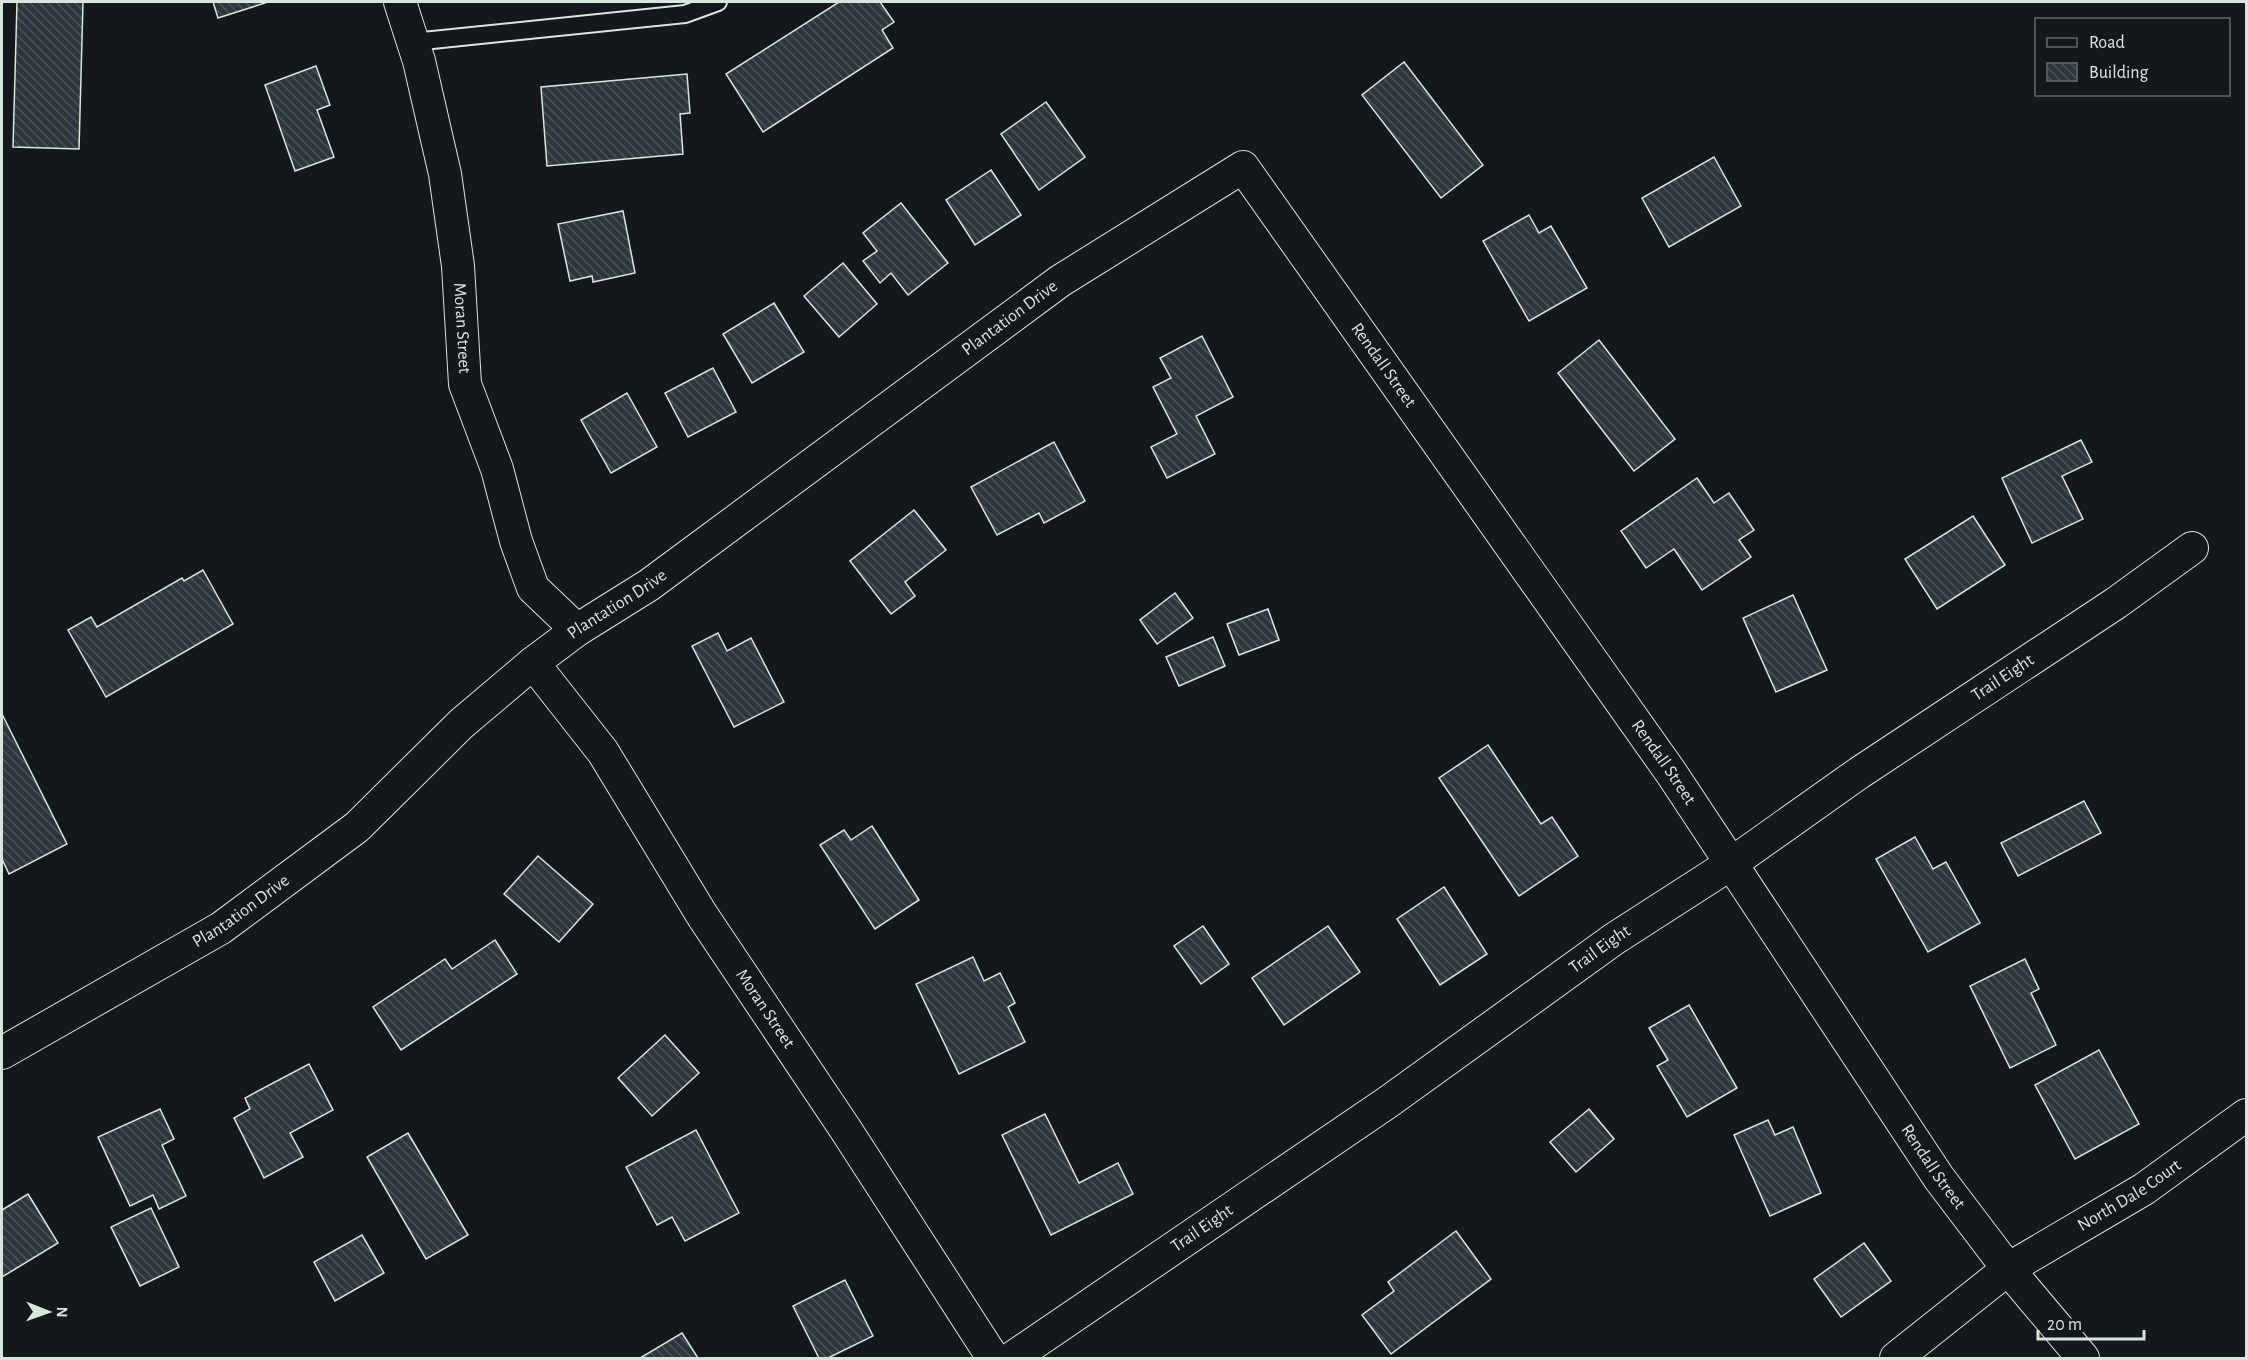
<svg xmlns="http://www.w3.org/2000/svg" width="2248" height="1360" font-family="'Alegreya Sans',sans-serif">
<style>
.building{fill:url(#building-back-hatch);stroke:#d8e6dc;stroke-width:1.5}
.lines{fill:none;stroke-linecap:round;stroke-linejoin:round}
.lane-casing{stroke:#d8e6dc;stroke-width:20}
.street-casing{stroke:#d8e6dc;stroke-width:34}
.lane{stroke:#14181c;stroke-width:16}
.street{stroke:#14181c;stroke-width:32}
.labels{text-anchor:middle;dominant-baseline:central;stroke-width:4.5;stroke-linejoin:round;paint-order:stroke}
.street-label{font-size:18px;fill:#d8e6dc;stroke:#14181c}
</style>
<defs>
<pattern id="building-back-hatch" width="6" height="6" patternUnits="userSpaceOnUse" patternTransform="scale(1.5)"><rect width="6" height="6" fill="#2c363c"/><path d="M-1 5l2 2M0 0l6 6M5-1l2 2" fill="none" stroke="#4a5358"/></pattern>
</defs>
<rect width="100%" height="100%" fill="#14181c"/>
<g class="building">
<path d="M17,2H83L79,149L13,147Z"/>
<path d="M213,2H268L218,18Z"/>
<path d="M839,2H880L894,22L882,30L893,48L763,132L726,74Z"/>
<path d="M1404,62L1483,165L1441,198L1362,95Z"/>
<path d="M316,66L330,105L317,110L334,157L295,171L265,85Z"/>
<path d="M687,74L690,113L680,114L683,154L547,166L541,87Z"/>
<path d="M1046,102L1085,157L1039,190L1001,134Z"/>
<path d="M1714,157L1741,206L1669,247L1642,198Z"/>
<path d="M991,170L1021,215L975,245L946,200Z"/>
<path d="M901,203L948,263L908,295L891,273L880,283L863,261L877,251L863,233Z"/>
<path d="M623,211L635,273L593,282L592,276L570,281L558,224Z"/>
<path d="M1529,215L1539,233L1551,226L1587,288L1529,321L1483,241Z"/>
<path d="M843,263L877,304L839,337L804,296Z"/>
<path d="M774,303L804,352L752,383L723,334Z"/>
<path d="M1202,336L1233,397L1196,416L1215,454L1167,478L1151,447L1177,434L1153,387L1171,378L1160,358Z"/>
<path d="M1599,340L1675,439L1634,471L1558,373Z"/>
<path d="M713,368L736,412L688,437L665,393Z"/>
<path d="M627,393L657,447L611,473L581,420Z"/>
<path d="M2081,440L2092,462L2062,476L2083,519L2032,543L2002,478Z"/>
<path d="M1054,442L1085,501L1044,523L1039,513L997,535L971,487Z"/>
<path d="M1697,478L1714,503L1729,493L1754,530L1739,540L1751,557L1702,590L1674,549L1646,568L1621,531Z"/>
<path d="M914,510L946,550L905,582L915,596L891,614L850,561Z"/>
<path d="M1973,516L2005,565L1937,609L1905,559Z"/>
<path d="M203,570L233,624L106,697L68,630L91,617L97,627L182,578L184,581Z"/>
<path d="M1175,593L1193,618L1157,644L1140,620Z"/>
<path d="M1793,595L1827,670L1776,692L1743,618Z"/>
<path d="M1268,609L1279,640L1239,655L1227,624Z"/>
<path d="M718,633L727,651L751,638L784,702L734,727L692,646Z"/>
<path d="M1213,637L1225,666L1179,686L1166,657Z"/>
<path d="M2,714L67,844L9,874L2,859Z"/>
<path d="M1488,745L1541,824L1552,817L1578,856L1519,896L1439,778Z"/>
<path d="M2084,801L2101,833L2018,876L2001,843Z"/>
<path d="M872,826L919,900L875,929L820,845L844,830L851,840Z"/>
<path d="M1915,837L1933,869L1946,862L1980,923L1928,952L1876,859Z"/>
<path d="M538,856L593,904L559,942L504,894Z"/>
<path d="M1444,887L1487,954L1440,985L1397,919Z"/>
<path d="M1203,926L1229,964L1201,984L1174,946Z"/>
<path d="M1328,926L1360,972L1284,1025L1252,978Z"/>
<path d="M495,940L517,974L401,1050L373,1007L445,959L452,969Z"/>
<path d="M973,957L984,981L1000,973L1015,1003L1008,1007L1025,1042L959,1074L916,984Z"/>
<path d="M2025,959L2039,989L2031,993L2056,1045L2010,1068L1970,986Z"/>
<path d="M1689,1005L1737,1088L1687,1117L1657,1066L1668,1060L1649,1028Z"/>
<path d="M665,1035L699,1073L652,1116L618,1078Z"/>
<path d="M2099,1050L2139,1124L2075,1159L2035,1085Z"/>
<path d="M309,1064L333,1110L290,1133L303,1157L264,1178L234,1118L250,1109L245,1098Z"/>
<path d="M160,1109L174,1139L162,1145L186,1196L159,1209L153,1195L130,1206L98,1137Z"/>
<path d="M1589,1109L1614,1139L1576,1172L1550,1142Z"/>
<path d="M1045,1114L1079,1183L1118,1163L1133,1194L1051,1235L1002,1135Z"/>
<path d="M1768,1120L1775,1135L1793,1127L1821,1193L1770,1216L1734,1135Z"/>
<path d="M696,1130L739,1213L685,1241L672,1217L657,1225L626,1167Z"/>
<path d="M408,1133L468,1235L426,1259L367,1157Z"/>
<path d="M28,1194L58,1243L2,1277V1210Z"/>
<path d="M151,1208L179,1267L140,1286L111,1227Z"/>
<path d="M1456,1231L1491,1279L1391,1354L1362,1315L1394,1291L1388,1282Z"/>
<path d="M362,1235L384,1273L335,1301L314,1262Z"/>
<path d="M1864,1243L1891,1281L1841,1317L1814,1279Z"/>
<path d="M845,1280L873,1336L828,1358H819L793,1306Z"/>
<path d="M682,1333L698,1358H640Z"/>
</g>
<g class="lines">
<defs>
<path id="lane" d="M413,42L685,14L718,2"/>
<g id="street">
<path id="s1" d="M400,2L419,61L445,174L458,266L465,384L497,469L516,541L533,588L577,630"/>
<path id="s2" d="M533,663L603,752L702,915L846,1130L993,1358"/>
<path id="s3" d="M2,1053L221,928L357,827L461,724L533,663L577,630L649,585L1060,281L1243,167L1672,774L1939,1178L2008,1269L2083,1358"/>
<path id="s4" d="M1012,1358L1388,1102L1614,939L1732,863L1859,773L2116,603L2192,548"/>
<path id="s5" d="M1896,1358L2008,1269L2144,1189L2246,1115"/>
</g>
</defs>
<use href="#lane" class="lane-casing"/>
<use href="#street" class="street-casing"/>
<use href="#lane" class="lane"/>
<use href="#street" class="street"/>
</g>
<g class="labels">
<g class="street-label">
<text stroke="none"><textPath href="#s3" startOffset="1251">Plantation Drive</textPath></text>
<text stroke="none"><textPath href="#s1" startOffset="333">Moran Street</textPath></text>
<text stroke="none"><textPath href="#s3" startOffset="1772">Rendall Street</textPath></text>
<text stroke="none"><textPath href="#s3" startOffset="765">Plantation Drive</textPath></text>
<text stroke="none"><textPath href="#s4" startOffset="1202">Trail Eight</textPath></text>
<text stroke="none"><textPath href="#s3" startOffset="2258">Rendall Street</textPath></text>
<text stroke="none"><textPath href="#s3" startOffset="278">Plantation Drive</textPath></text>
<text stroke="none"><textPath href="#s4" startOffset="716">Trail Eight</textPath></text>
<text stroke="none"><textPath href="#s2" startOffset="417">Moran Street</textPath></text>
<text stroke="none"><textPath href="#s3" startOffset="2744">Rendall Street</textPath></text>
<text stroke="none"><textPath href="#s5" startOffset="285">North Dale Court</textPath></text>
<text stroke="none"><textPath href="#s4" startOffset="230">Trail Eight</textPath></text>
</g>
</g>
<rect width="2248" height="1360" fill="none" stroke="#d8e6dc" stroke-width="6"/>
<rect x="2035" y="18" width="195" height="78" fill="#14181c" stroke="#626a69" stroke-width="1.5"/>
<rect x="2047" y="38" width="30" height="9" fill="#14181c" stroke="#626a69" stroke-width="1.5"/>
<text x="2089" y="48" font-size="18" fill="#d8e6dc">Road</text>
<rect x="2047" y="63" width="30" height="18" fill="url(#building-back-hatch)" stroke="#626a69" stroke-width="1.5"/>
<text x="2089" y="78" font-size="18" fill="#d8e6dc">Building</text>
<g transform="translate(48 1312) rotate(91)" stroke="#14181c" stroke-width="4.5" paint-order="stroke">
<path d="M0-4.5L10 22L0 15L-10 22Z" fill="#d8e6dc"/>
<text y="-9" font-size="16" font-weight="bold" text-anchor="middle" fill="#d8e6dc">N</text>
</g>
<path d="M2038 1330v9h106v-9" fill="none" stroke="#d8e6dc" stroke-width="3"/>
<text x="2047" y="1330" font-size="18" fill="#d8e6dc" stroke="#14181c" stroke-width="4.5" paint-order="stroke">20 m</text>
</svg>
